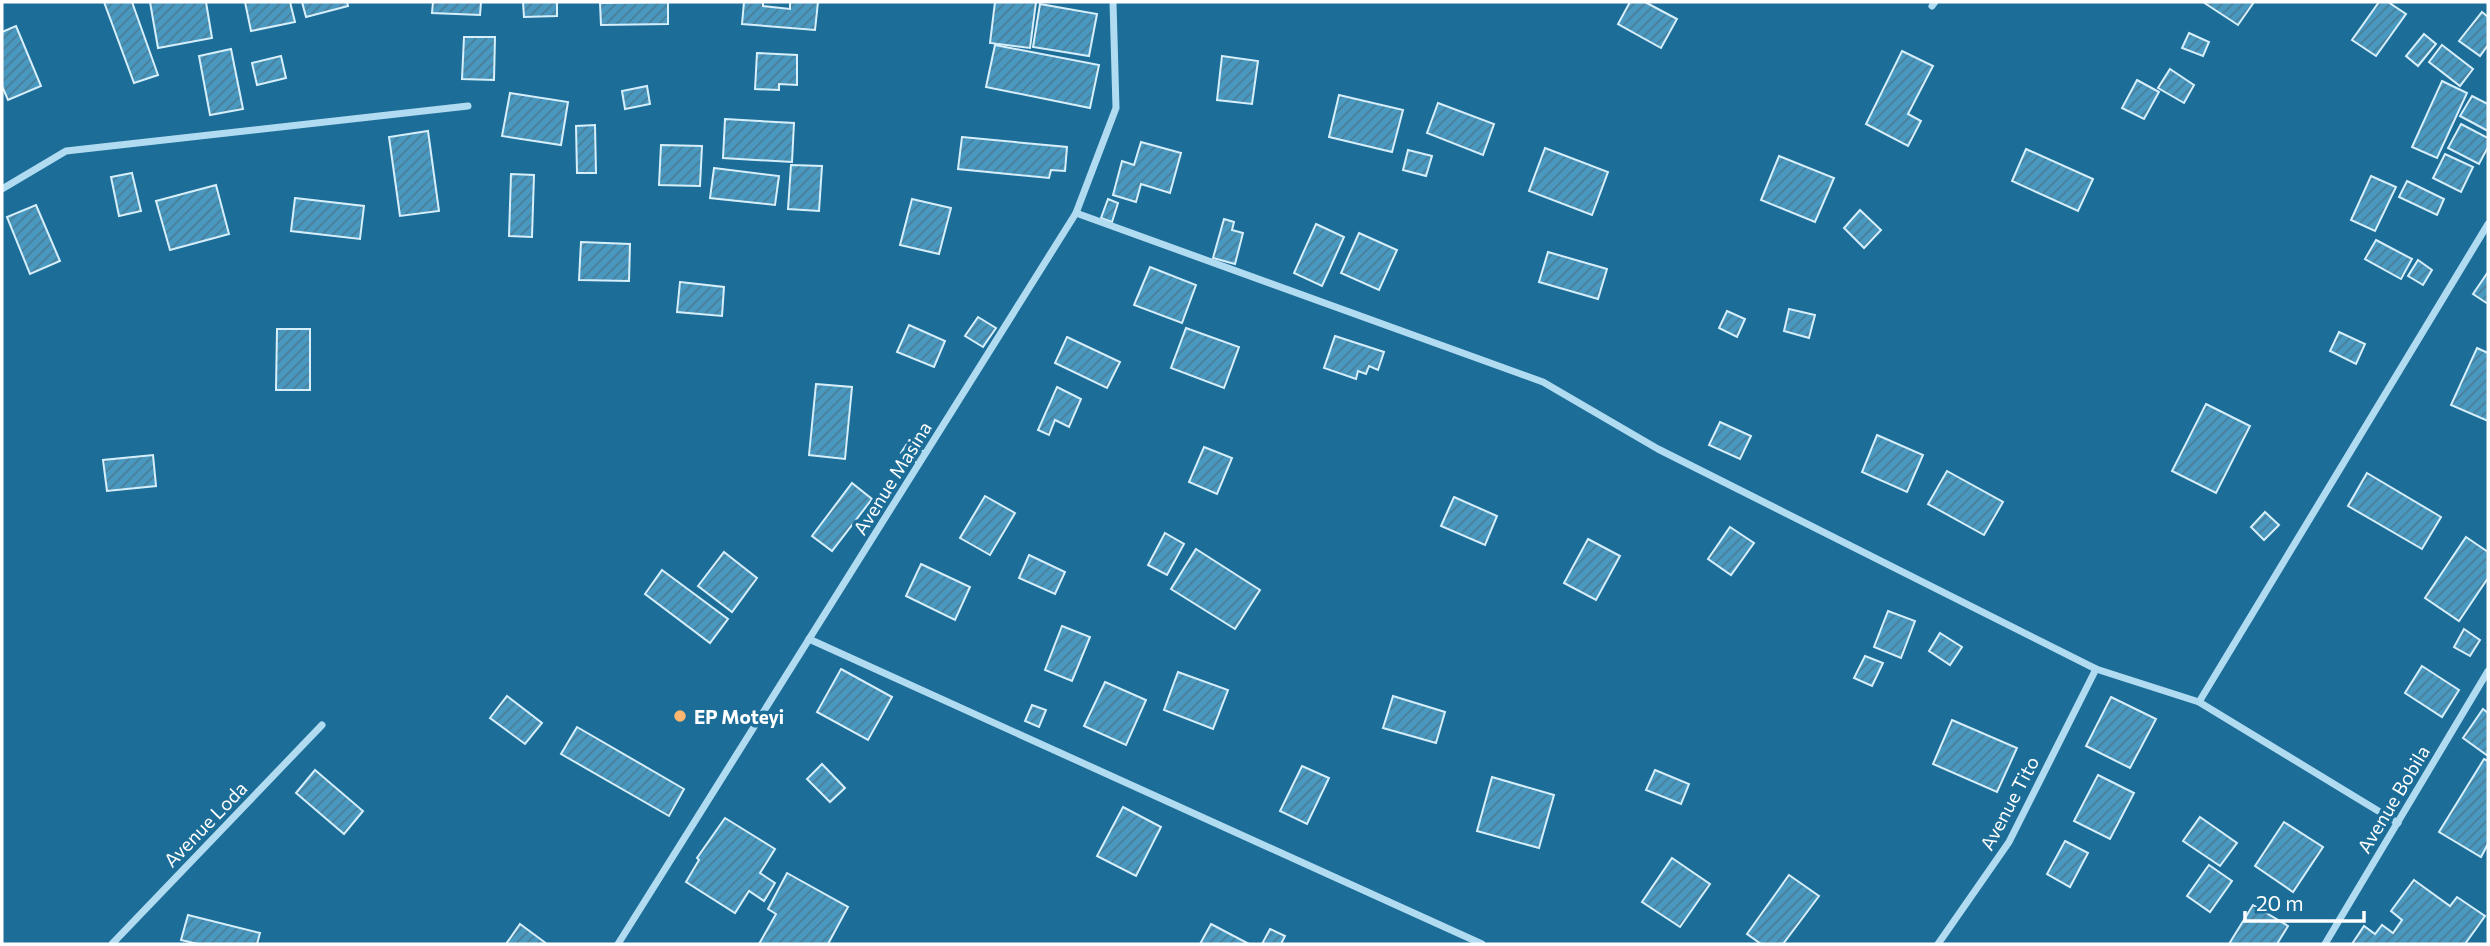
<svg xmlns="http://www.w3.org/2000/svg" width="2490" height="946" font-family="Commissioner,sans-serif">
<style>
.building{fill:url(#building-hatch);stroke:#d7effb;stroke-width:2}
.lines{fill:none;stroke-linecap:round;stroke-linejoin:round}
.street{stroke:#b0dbf0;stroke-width:7}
.poi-dot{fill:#ffb66f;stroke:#1c6d98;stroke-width:2.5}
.labels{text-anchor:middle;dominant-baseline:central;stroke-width:7;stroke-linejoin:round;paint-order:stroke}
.street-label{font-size:19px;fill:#fff;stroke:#1c6d98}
.poi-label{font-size:19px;font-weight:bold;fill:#fff;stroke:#1c6d98;text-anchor:start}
</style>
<defs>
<pattern id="building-hatch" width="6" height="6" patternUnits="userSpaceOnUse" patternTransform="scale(1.75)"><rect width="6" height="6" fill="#4998c0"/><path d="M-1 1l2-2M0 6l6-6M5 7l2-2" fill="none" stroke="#4a7d97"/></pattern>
</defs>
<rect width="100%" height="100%" fill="#1c6d98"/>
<g class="building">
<path d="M104,2H132L158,75L134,83Z"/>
<path d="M150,2H206L212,38L158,48Z"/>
<path d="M245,2H290L295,22L251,31Z"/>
<path d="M302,2H347L348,6L306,17Z"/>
<path d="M433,2H481L480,15L432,13Z"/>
<path d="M523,2H557V16L524,17Z"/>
<path d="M668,2V24L601,25L600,3Z"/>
<path d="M744,2H763V6L790,9V2H818L815,30L742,24Z"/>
<path d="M995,2H1036L1030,48L990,43Z"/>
<path d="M1630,2H1645L1677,19L1661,48L1618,24Z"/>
<path d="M2203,2H2254L2238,25Z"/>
<path d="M2379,2H2388L2406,14L2376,56L2352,40Z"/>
<path d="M1040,4L1097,14L1089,56L1033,47Z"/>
<path d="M2482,12L2488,17V45L2480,56L2459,41Z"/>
<path d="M16,26L41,86L8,100L2,86V32Z"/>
<path d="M2189,33L2209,42L2203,56L2182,48Z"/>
<path d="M2424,34L2436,44L2418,66L2406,56Z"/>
<path d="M464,37H495L494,80L462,79Z"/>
<path d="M995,45L1099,65L1090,108L986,87Z"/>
<path d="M2442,45L2473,69L2460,86L2429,62Z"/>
<path d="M231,49L243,109L210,115L199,56Z"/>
<path d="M1902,51L1933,66L1908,114L1921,121L1908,146L1866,124Z"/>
<path d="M757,53L797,55V85L779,84V90L755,89Z"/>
<path d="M281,56L286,78L257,85L252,63Z"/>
<path d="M1222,56L1258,61L1252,104L1217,100Z"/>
<path d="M2170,69L2194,85L2184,103L2158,88Z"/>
<path d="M2137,80L2159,92L2144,119L2122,108Z"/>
<path d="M2442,81L2467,93L2437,158L2412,147Z"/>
<path d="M647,86L650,104L625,109L622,91Z"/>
<path d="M510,93L568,102L561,145L502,136Z"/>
<path d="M1339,95L1403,110L1392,152L1329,137Z"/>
<path d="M2472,96L2488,104V131L2460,116Z"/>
<path d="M1438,103L1494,124L1483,155L1427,133Z"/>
<path d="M725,119L794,123L792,162L723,158Z"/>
<path d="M2461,124L2488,138V147L2479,164L2448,148Z"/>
<path d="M595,125L596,173H577L576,126Z"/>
<path d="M428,131L439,211L400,216L389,137Z"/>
<path d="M962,137L1067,147L1065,171L1051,170L1049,178L958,169Z"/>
<path d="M1141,142L1181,153L1170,193L1141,184L1136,202L1113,195L1122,161L1134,165Z"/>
<path d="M661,145L702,146L700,186L659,185Z"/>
<path d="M1545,148L1608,172L1592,215L1529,191Z"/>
<path d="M2026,149L2093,179L2078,211L2012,181Z"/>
<path d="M1408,150L1432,156L1426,176L1403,170Z"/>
<path d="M2445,154L2473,167L2461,192L2433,178Z"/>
<path d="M1779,156L1834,178L1815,222L1761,200Z"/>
<path d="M791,165L822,166L819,211L788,209Z"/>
<path d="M714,168L779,176L775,205L710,198Z"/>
<path d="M132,173L141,211L119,216L111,177Z"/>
<path d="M511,174L534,175L532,237L509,236Z"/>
<path d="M2371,176L2396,187L2375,231L2351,220Z"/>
<path d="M2407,181L2444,199L2437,215L2399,197Z"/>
<path d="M216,185L229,234L170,250L156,201Z"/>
<path d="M295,198L364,206L360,239L291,231Z"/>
<path d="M912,199L951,208L939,254L900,245Z"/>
<path d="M1108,199L1118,203L1112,222L1101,218Z"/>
<path d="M36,205L60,261L30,274L7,217Z"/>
<path d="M1860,210L1881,230L1864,248L1844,228Z"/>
<path d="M1224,219L1234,222L1232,230L1243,233L1235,264L1213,258Z"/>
<path d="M1316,224L1344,237L1322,286L1294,273Z"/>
<path d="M1359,233L1397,250L1379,290L1341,273Z"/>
<path d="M2376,240L2412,259L2401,279L2365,259Z"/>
<path d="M581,242L630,244L629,281L579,280Z"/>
<path d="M1548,252L1607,269L1598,299L1539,282Z"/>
<path d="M2418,260L2432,270L2423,285L2408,276Z"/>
<path d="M1150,267L1196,285L1182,323L1134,305Z"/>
<path d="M2488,272V304L2473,294Z"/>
<path d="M680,282L724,287L722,316L677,312Z"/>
<path d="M1789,309L1815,315L1809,338L1784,331Z"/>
<path d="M1727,311L1745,319L1737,337L1719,328Z"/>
<path d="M978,317L996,328L983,347L965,336Z"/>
<path d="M909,325L945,341L934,367L897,352Z"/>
<path d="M1186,328L1239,347L1224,388L1171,368Z"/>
<path d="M277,329H310V390H276Z"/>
<path d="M2339,332L2365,344L2356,364L2330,351Z"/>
<path d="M1335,336L1384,352L1378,370L1369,366L1366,374L1358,371L1356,379L1324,368Z"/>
<path d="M1067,337L1120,362L1107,388L1055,363Z"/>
<path d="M2477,348L2488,353V421L2451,405Z"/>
<path d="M816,384L852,387L845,459L809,455Z"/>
<path d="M1057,387L1081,399L1069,427L1055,420L1049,435L1038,430Z"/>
<path d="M2206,404L2250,426L2216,493L2172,471Z"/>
<path d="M1720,422L1751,436L1740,459L1709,445Z"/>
<path d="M1877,435L1923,455L1907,492L1862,472Z"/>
<path d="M908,442L925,452L918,464L901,453Z"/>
<path d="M1204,447L1232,458L1217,494L1189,482Z"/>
<path d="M153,455L156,486L107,491L103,460Z"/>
<path d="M1947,471L2003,502L1984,535L1928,504Z"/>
<path d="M2367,473L2441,517L2422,549L2348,506Z"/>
<path d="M852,483L872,499L832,551L812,536Z"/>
<path d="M985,496L1015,513L990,555L960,538Z"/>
<path d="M1454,497L1497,516L1485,545L1441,526Z"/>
<path d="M2265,512L2279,525L2264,540L2251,527Z"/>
<path d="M1730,527L1754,543L1731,575L1708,559Z"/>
<path d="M1165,533L1184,544L1167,575L1148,565Z"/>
<path d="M2466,537L2488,552V578L2459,621L2425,598Z"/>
<path d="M1588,539L1620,556L1596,600L1564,583Z"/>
<path d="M1196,549L1260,590L1235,629L1171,589Z"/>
<path d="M724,552L757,578L732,612L698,586Z"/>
<path d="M1029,555L1065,572L1055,594L1019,578Z"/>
<path d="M921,564L970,587L955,620L906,596Z"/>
<path d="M662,570L728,619L710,643L645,594Z"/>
<path d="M1888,611L1915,621L1901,658L1874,647Z"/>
<path d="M1062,626L1090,637L1072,681L1045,670Z"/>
<path d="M2464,629L2480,640L2470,656L2454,647Z"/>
<path d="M1940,633L1962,647L1950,665L1929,651Z"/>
<path d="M1865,656L1883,663L1872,686L1854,678Z"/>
<path d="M2422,666L2459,690L2442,717L2405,693Z"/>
<path d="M841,669L892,697L868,740L817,712Z"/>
<path d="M1178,672L1228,690L1213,729L1164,710Z"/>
<path d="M1105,682L1146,700L1126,745L1084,726Z"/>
<path d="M507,696L542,723L525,744L490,718Z"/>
<path d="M1393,696L1445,712L1436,743L1383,728Z"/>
<path d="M2111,697L2156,719L2130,768L2086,746Z"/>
<path d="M1032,705L1046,710L1039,727L1025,721Z"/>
<path d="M2483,709L2488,713V756L2463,738Z"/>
<path d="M1952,720L2017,748L1997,792L1933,764Z"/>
<path d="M577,727L684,789L669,816L561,754Z"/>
<path d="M2484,759L2488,761V844L2481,857L2439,832Z"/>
<path d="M822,764L845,788L830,802L807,779Z"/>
<path d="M1302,766L1329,778L1307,824L1280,811Z"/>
<path d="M315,770L363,811L344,834L296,793Z"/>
<path d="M1655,770L1689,784L1681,804L1646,790Z"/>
<path d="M2098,775L2134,793L2110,839L2074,821Z"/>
<path d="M1492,777L1554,795L1539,848L1477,831Z"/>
<path d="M1123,807L1161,827L1136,876L1097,856Z"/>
<path d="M2200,817L2237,843L2220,866L2183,841Z"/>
<path d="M725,818L775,849L760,873L775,883L764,901L749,891L735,913L686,882L699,860L697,858Z"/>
<path d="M2284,822L2323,847L2293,892L2255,866Z"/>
<path d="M2065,841L2088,853L2070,887L2047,874Z"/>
<path d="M1672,858L1710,884L1680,927L1642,902Z"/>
<path d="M2209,865L2232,881L2210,912L2187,896Z"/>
<path d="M787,873L848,907L828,944H759L776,914L768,909Z"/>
<path d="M1789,875L1819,896L1783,944H1761L1747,934Z"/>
<path d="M2414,880L2450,906L2457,897L2485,916L2465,944H2352L2364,926L2375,934L2382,925L2393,933L2402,920L2391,911Z"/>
<path d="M2253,905L2288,926L2277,944H2229Z"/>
<path d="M188,915L260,933L257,944H198L181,940Z"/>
<path d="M520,924L547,944H506Z"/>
<path d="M1211,924L1249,944H1200Z"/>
<path d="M1270,929L1285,936L1281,944H1262Z"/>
</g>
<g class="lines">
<g class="street">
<path d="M1932,6L1935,2"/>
<path d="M2,189L66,151L468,106"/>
<path d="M1076,213L1543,382L1658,449L2096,669L2199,702L2398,823"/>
<path d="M809,639L1482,944"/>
<path d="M2199,702L2488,224"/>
<path d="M112,944L322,725"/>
<path d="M618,944L1076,213L1116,108L1113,2"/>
<path d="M1938,944L2009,842L2096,669"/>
<path d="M2325,944L2488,671"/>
</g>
</g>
<circle class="poi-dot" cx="680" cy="716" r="7"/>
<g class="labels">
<g class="street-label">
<text transform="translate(892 478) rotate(-58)">Avenue Masina</text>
<text transform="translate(2393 799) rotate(-59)">Avenue Bobila</text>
<text transform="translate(2009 803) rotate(-62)">Avenue Tito</text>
<text transform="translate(205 824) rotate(-46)">Avenue Loda</text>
</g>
<g class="poi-label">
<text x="694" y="716">EP Moteyi</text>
</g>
</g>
<rect width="2490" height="946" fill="none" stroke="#ffffff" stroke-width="7"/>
<path d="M2245 911v10h119v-10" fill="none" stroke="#ffffff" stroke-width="3.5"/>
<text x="2256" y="911" font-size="21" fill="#ffffff" stroke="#1c6d98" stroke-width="5" paint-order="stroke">20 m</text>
</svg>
